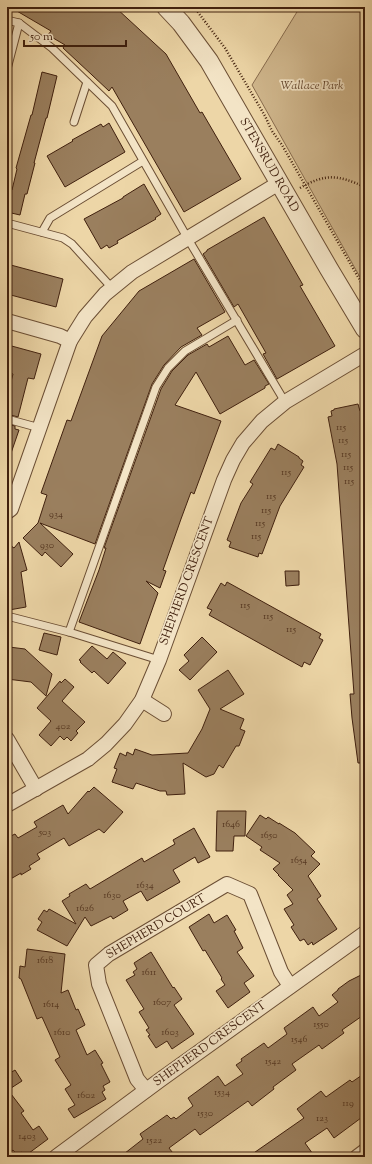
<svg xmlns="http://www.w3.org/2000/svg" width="372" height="1164" font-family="'Sorts Mill Goudy',serif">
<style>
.green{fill:#d0b78d;stroke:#886c4e}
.building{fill:#9a7f5e;stroke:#40200e}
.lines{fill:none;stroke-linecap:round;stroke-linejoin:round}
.service-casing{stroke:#6b4e34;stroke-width:9}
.minor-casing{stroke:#6b4e34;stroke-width:16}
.tertiary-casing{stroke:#6b4e34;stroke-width:20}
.path{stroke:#40200e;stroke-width:2.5;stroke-dasharray:1 2;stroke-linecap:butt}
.service{stroke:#f3e4c6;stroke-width:7}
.minor{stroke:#f3e4c6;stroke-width:14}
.tertiary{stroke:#f3e4c6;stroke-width:18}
.labels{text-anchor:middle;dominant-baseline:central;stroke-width:3.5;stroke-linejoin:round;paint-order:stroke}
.number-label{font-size:10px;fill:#563822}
.park-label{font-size:12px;font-style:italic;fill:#64462e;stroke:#f3e4c6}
.street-label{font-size:12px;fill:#40200e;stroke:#f3e4c6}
</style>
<rect width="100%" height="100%" fill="#edd6a7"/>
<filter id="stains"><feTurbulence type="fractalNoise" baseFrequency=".005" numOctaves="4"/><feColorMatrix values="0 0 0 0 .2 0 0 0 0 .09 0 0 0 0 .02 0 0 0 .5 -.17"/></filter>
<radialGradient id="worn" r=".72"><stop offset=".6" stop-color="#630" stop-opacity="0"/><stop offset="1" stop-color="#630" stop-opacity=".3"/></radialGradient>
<path class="green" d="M300,7H365V286L252,85Z"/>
<g class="building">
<path d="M10,7H115L166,54L200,113L202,112L241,179L184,212L112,87L109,91L92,75L63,48L65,45L48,35L51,31Z"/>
<path d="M42,72L57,76L47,118H46L34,163H35L27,194H25L20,215L7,212V202L10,190H12L17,169L16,168L31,115H32Z"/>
<path d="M109,123L125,152L65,187L47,156L73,141L72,140L101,124L103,127Z"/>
<path d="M144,184L161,214L155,218L156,219L117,241L118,243L109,248L107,245L101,249L84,219L123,198V197Z"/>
<path d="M264,217L303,285L300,286L335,346L277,379L263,354L266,353L238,304L234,307L203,254L207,251V250Z"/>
<path d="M194,259L225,312L197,328L202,335L181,347L164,365L152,384L95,544L40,523L73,554L61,567L45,552L42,556L23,538L38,523L47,495L41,493L67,420L71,421L102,336L139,291Z"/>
<path d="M7,264L63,279L56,307L7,294Z"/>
<path d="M228,336L245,365L254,360L269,384L265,386V388L220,414L196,372L175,405L221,421L194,494L191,492L181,519L163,570L166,571L160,588L146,581L158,593L140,644L79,622L99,570L106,548H104L161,389L172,371L188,355L207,344L209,347Z"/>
<path d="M8,345L41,354L34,379L28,378L18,417L7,414V397L13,374L7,372V351Z"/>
<path d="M358,404L360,411L365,410V763H358L352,718L350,694H354L337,464L328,417L332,416L331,411L334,410V409Z"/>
<path d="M7,424L15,426V429L19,430L9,459L7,458Z"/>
<path d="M278,444L299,457V458L303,461L301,465L304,467L280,506L262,554L259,553L258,557L229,547L231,542L227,540L241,503L253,484L250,482L271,448L275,450Z"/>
<path d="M19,542L27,570L21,572L26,607L9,610L7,598V543L14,548Z"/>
<path d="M285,571H299V585L286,586Z"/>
<path d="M227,582L321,634L319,638L323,640L310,665L304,662L302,667L209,615L212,610L207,608L221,583L225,586Z"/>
<path d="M44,633L61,637L57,655L39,650Z"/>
<path d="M202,637L217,652L190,680L179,670L189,661L184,655Z"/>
<path d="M92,646L107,659L113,652L126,663L108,684L94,671L92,673L80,662L81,661L79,660Z"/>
<path d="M9,647L25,649L52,674L46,696L31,682L7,679L9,666L7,665V661Z"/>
<path d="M228,670L244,694L220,709L244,719L240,729L245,731L239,746H236L223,768L219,765L214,774L206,777L183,763L185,794L167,795L166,791H160L136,783L133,789L112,782L117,769L114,768L120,753L126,756L127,752L133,755L135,749L152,755L188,753L202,729L210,709L198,690Z"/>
<path d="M65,679L74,687L62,701L85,722L76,731L78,733L71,741L67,737L64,740L60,736L51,746L39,735L51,721L37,708L60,681L61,683Z"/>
<path d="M94,787L123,812L104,833L99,829L69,846L64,838L37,854L40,859L29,866L31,869L21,875V873L7,881V838L15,834L18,838L37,827L34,822L63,805L68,814L88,791L89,792Z"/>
<path d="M217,811H246L245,836H234L233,851H216Z"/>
<path d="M260,815L266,819L268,817L279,824V823L295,833L315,852L311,856L320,864L308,876L321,896L317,899L337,929L313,945L312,942L308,945L304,939L300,941L291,927L294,925L284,909L293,904L287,895L293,890L278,875H279L273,869L280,863L260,850L262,847L246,836Z"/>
<path d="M194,828L210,857L198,863L195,857L173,870L180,882L147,901L141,891L123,901L128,910L113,919L111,916L91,926L85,917L67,946L37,930L42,922L38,919L44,910L47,912L49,909L76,924L62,901L70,896L69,894L86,884L90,889L142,858L144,862L175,844L173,840Z"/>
<path d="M209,914L214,923L227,915L236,930L234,931L243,948L237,952L254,976L244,983L250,992L228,1008L216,991L225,985L221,979L222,978L205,950L203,951L189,927Z"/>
<path d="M27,949L65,954L61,993L68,990L76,1010L78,1009L85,1025L76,1030L87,1055L95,1050L103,1063L101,1064L110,1082L103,1086L105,1090L102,1092L106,1099L74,1118L68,1109L75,1105L65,1089L71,1085L55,1060L60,1057L42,1017L37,1019L21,979L19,978L20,966L25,967Z"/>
<path d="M151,952L173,988L174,987L182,999L174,1005L194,1034L172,1049L167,1041L156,1048L148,1036L150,1035L146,1030L149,1028L139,1012L144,1009L126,980L135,975L133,972L137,969L134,963Z"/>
<path d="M365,973V1014L342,1030L344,1033L322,1049L319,1045L292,1064L296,1070L273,1087L274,1089L252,1106L248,1101L200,1135L195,1129L169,1148L176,1157H120L143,1139L140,1134L167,1115L171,1119L174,1117L176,1119L193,1106L188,1098L218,1076L225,1086L243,1074L236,1065L242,1061L241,1059L264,1043L268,1048L287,1034L284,1028L313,1007L319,1016L338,1002L332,995L338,990V989L349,981Z"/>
<path d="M15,1070L22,1081L8,1090L24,1111L21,1113L33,1130L39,1126L48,1139L25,1156L22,1152L17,1155L13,1150L7,1155V1075Z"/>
<path d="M365,1073V1115L334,1138L327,1128L305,1143L315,1157H248L304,1118L297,1109L321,1091L326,1097L350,1080L352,1082Z"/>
</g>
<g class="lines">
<defs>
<g id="service">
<path d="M7,20L19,23L52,48L112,106L188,239L285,402"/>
<path d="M7,69L19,23"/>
<path d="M74,122L87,82"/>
<path d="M7,223L63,238L72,244L112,288"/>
<path d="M42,232L50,218L143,161"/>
<path d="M7,419L40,428"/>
<path d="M7,616L69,632L159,660"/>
<path d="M69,632L156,387L168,368L185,351L237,320"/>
</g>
<g id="minor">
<path d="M7,321L60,336L70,341"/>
<path d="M7,512L11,509L70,341L85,317L105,294L132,272L279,183"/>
<path d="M142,700L164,714"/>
<path d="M7,739L36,789"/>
<path d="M7,805L88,759L106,744L125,724L142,700L159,660L224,480L233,460L243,443L262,421L285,402L365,354"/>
<path d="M146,1090L137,1079L99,984L96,965L109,954L227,884L250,894L281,972L290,986"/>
<path d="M56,1157L160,1080L365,933"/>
<path d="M357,1157L365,1151"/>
</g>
<path id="tertiary" d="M166,7L181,23L209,61L329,269L365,329"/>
</defs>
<use href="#service" class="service-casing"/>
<use href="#minor" class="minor-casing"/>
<use href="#tertiary" class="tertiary-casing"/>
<g class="path">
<path d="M194,7L225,48L265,116L272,131L282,145L365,289"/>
<path d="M300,188C326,173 338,175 365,187"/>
</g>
<use href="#service" class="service"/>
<use href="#minor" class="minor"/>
<use href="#tertiary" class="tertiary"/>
</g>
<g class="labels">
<g class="number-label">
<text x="341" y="427">115</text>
<text x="343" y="440">115</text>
<text x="346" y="454">115</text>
<text x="348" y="467">115</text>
<text x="286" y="472">115</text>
<text x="349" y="481">115</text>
<text x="271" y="496">115</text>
<text x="266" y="510">115</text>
<text x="56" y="514">934</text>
<text x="260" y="523">115</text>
<text x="256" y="536">115</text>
<text x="47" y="545">930</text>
<text x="245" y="605">115</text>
<text x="268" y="616">115</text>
<text x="291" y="629">115</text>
<text x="63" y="726">402</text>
<text x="231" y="824">1646</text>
<text x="45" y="832">503</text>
<text x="269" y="835">1650</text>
<text x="299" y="860">1654</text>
<text x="145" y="885">1634</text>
<text x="112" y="895">1630</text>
<text x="85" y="908">1626</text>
<text x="45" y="960">1618</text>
<text x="149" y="972">1611</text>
<text x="162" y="1002">1607</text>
<text x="51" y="1004">1614</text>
<text x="321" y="1024">1550</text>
<text x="62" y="1032">1610</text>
<text x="170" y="1032">1603</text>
<text x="299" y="1039">1546</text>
<text x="273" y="1061">1542</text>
<text x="222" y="1092">1534</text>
<text x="86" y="1095">1602</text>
<text x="348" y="1103">119</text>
<text x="205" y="1113">1530</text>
<text x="322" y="1118">123</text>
<text x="27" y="1136">1403</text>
<text x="154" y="1140">1522</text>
</g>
<g class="park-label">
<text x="312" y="86">Wallace Park</text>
</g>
<g class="street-label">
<text transform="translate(269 165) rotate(60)">STENSRUD ROAD</text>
<text transform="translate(187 581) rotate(-70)">SHEPHERD CRESCENT</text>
<text transform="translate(156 927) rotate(-31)">SHEPHERD COURT</text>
<text transform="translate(210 1044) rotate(-36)">SHEPHERD CRESCENT</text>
</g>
</g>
<rect width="372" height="1164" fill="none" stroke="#edd6a7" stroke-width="24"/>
<rect x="8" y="8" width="356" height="1148" fill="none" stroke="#40200e" stroke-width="2"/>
<rect x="12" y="12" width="348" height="1140" fill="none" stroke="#40200e"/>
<path d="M24 40v6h102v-6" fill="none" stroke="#40200e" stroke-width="2"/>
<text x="30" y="40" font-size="12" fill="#40200e" stroke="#f3e4c6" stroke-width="3" paint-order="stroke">50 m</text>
<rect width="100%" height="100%" filter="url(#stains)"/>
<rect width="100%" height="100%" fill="url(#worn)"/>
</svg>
